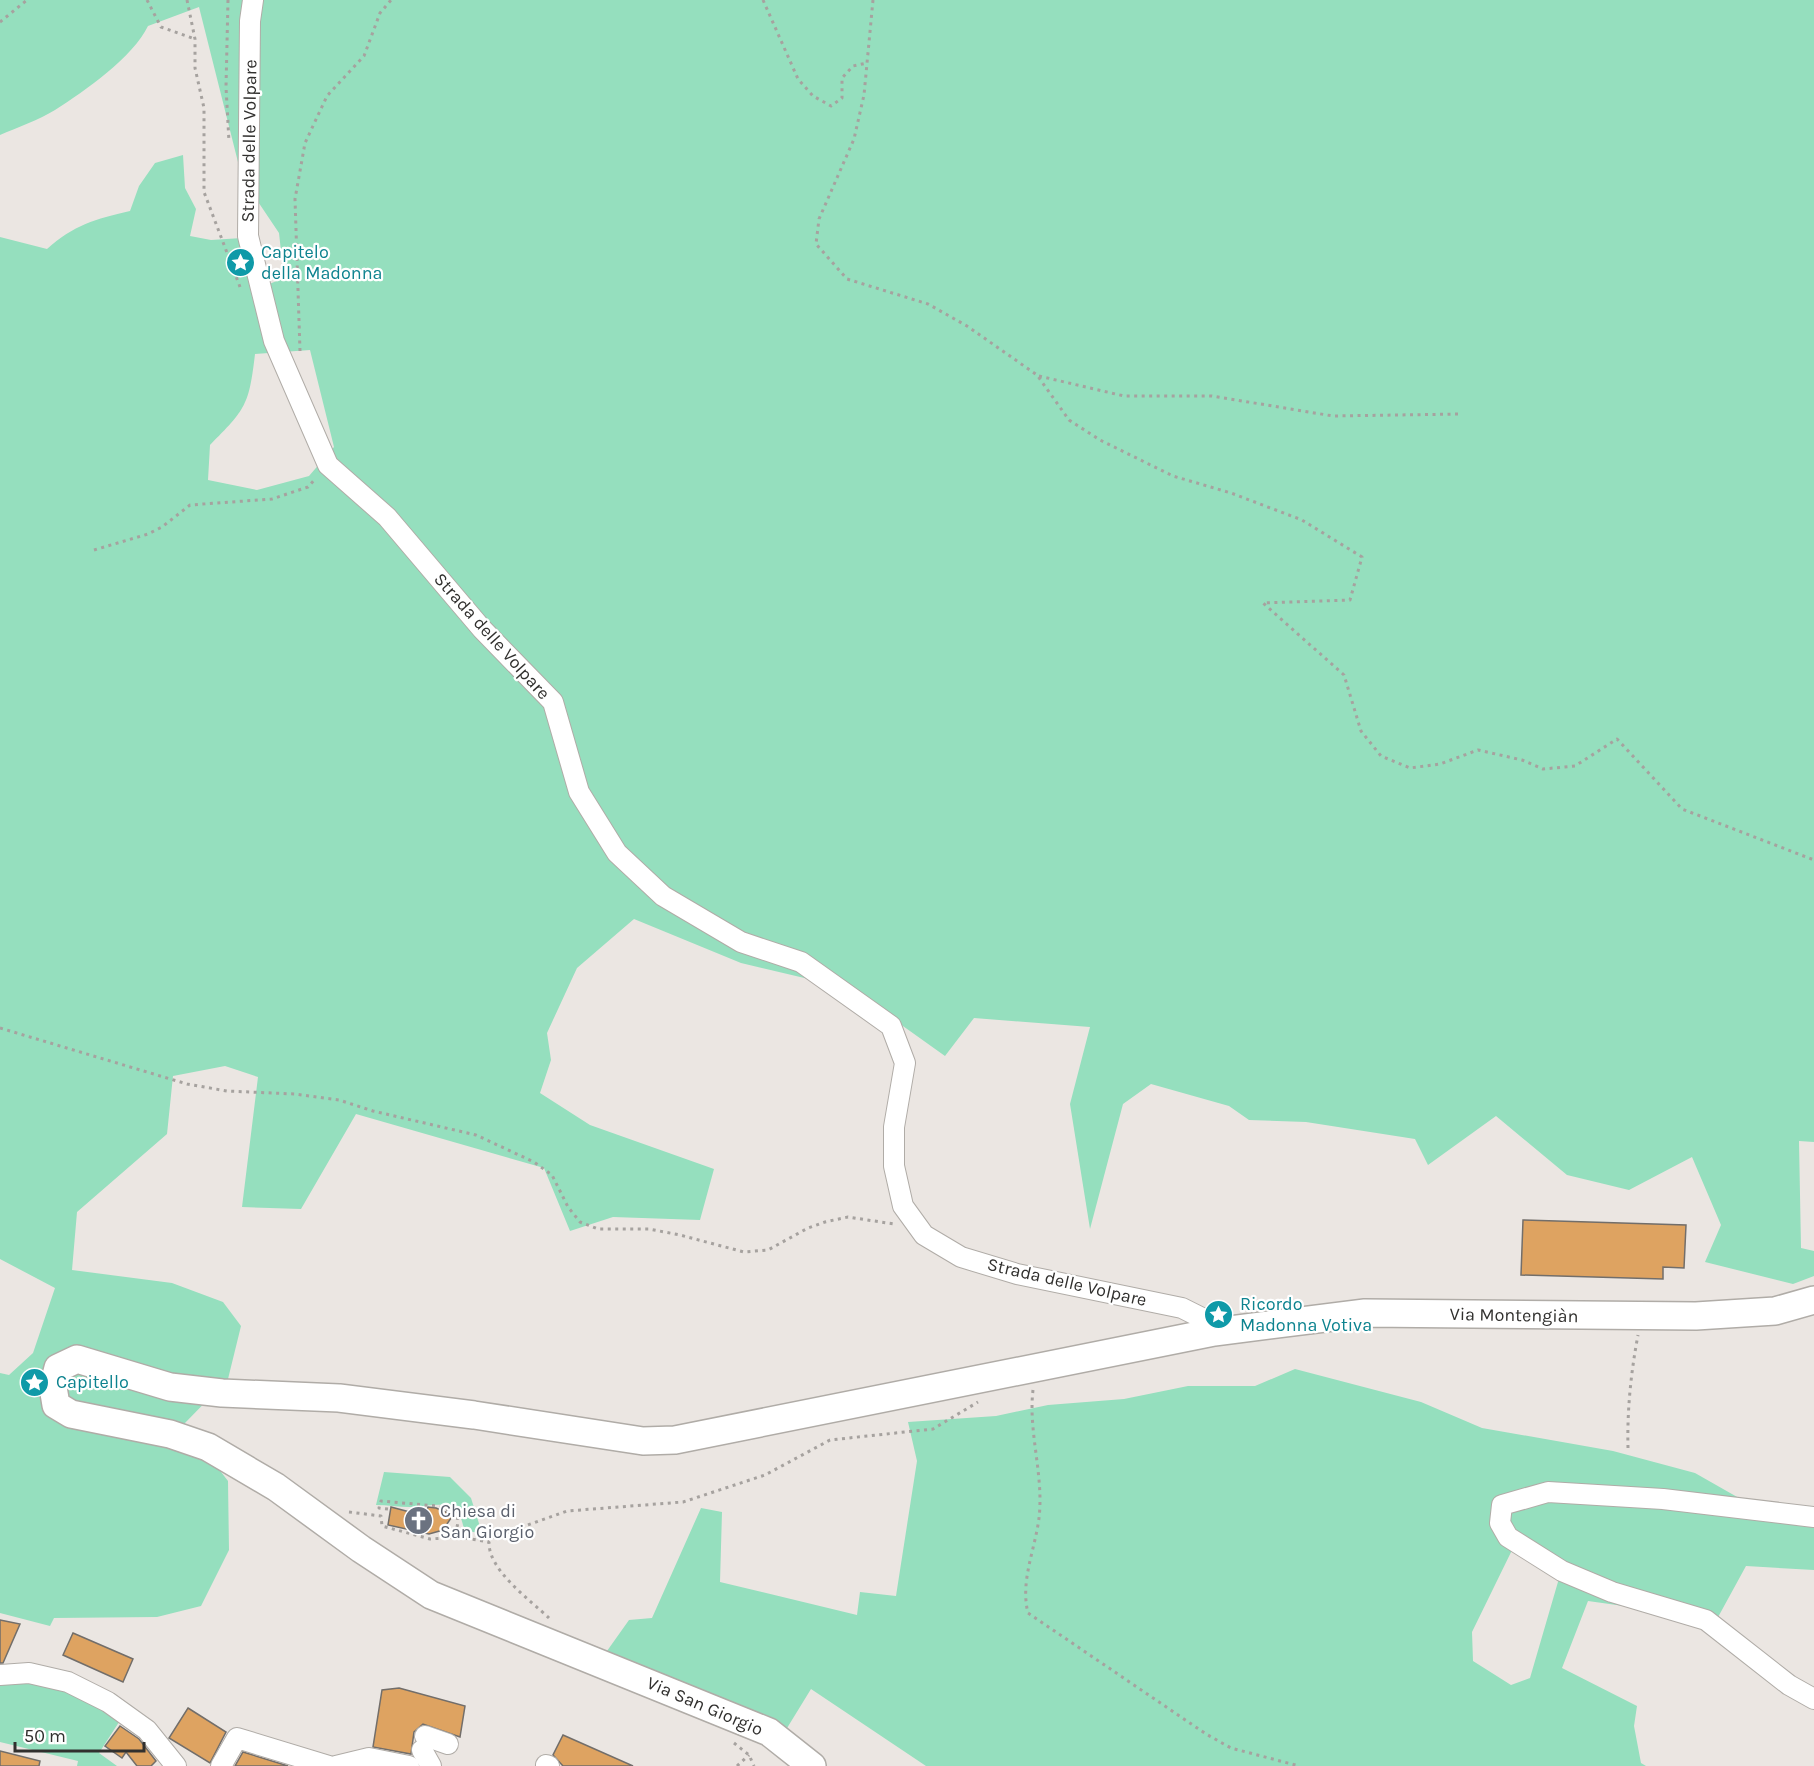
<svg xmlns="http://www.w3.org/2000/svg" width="1814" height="1766" font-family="Karla,sans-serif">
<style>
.green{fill:#95dfbe;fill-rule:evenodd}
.building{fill:#dea361;stroke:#726e6a;stroke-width:1.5}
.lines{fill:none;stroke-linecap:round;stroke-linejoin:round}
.street-casing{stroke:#b0aca7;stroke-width:22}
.secondary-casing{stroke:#b0aca7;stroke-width:30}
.path{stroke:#a6a29f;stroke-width:3;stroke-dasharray:3 4.5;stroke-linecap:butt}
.street{stroke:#fff;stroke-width:20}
.secondary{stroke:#fff;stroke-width:27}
.labels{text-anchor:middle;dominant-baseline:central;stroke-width:4.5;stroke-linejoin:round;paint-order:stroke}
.street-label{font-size:18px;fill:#31302e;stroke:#fff}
.culture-label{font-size:18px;fill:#0d838f;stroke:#fff;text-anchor:start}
.worship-label{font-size:18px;fill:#5b616d;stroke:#fff;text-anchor:start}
</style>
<rect width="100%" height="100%" fill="#ebe6e2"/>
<g class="green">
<path d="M0,0H1814V1142L1799,1141L1801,1248L1814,1251V1276L1793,1284L1705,1262L1721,1225L1692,1157L1629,1190L1567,1175L1496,1116L1428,1165L1415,1139L1306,1122L1249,1120L1229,1106L1151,1084L1123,1104L1090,1229L1070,1104L1090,1027L974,1018L945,1056L851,989L741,963L634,919L577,968L547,1033L551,1060L540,1093L590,1125L714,1169L700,1220L613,1217L570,1231L544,1168L356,1114L301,1209L242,1207L258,1077L225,1066L173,1076L167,1134L77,1212L72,1270L172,1283L223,1302L241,1326L228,1379L184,1424L228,1481L229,1550L201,1606L157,1617L54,1618L50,1626L0,1613V1373L9,1375L33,1353L55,1288L0,1259V237L47,249C74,225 95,219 130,211L139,186L155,163L183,155L185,188L196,209L190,236L211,240L242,238L252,291L284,278L279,233L242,178L199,7L148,26C133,57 85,91 55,110C39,120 18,127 0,135ZM310,350L334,447L309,476L257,490L208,480L210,445C246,409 249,405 255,354Z"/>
<path d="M1295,1369L1421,1402L1482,1428L1613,1451L1695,1473L1760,1510L1814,1514V1570L1746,1566L1717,1619L1588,1601L1562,1668L1637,1706L1634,1726L1641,1763L1646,1766H926L811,1689L784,1733L607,1651L629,1620L652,1618L701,1508L722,1512L720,1582L857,1615L860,1592L896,1596L917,1461L908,1422L996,1416L1048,1405L1124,1399L1188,1386H1255ZM1515,1544L1560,1575L1530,1678L1511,1685L1473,1661L1472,1632Z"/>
<path d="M384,1472L450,1477L471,1498L482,1533L464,1531C460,1495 436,1506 410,1507C399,1507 387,1505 376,1505Z"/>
<path d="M5,1679L68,1689L121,1719L99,1753L117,1766H77L78,1761L0,1742V1682Z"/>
</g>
<g class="building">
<path d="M1523,1220L1686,1225L1684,1268L1663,1267V1279L1521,1275Z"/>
<path d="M391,1507L425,1516L428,1507L436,1508L453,1515L443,1530L429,1534L388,1525Z"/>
<path d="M0,1620L20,1624L3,1663H0Z"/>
<path d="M73,1633L133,1659L123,1682L63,1655Z"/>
<path d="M399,1688L465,1706L460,1737L423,1724L414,1732L411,1754L373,1747L382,1690Z"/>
<path d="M188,1708L226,1732L210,1763L169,1738Z"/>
<path d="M120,1726L139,1739L156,1761L151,1766H137L126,1752L122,1758L105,1746Z"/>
<path d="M563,1735L633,1766H563L553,1755Z"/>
<path d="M0,1751L40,1761L39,1766H0Z"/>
<path d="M243,1752L288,1766H235Z"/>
</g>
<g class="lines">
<defs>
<g id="street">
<path d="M253,0L250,21L248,236L274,341L328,465L387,517L482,629L553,702L579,792L617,853L663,896L741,942L801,962L891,1026L905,1063L894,1127V1166L903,1206L924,1235L961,1257L1017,1274L1182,1308L1202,1318L1214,1332"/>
<path d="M1814,1517L1663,1499L1548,1492L1502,1505L1500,1523L1508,1537L1562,1571L1612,1592L1706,1620L1789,1685L1814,1699"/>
<path d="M0,1675L29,1673L68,1682L108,1702L147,1730L176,1766"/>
<path d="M425,1736L448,1744"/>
<path d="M422,1750L431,1766"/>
<path d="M546,1765L549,1766"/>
<path d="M221,1766L237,1738L329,1766"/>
<path d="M336,1766L369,1758L409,1766"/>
</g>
<path id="secondary" d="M812,1766L769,1732L431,1595L361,1549L276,1487L208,1447L170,1434L71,1414L56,1405L53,1387L58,1368L77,1359L170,1387L222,1393L339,1398L474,1415L643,1441L675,1440L1214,1332L1365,1313L1696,1316L1775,1311L1814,1300"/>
</defs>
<use href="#street" class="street-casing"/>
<use href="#secondary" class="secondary-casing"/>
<g class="path">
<path d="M147,0L161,27L195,39"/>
<path d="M187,0L195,39V68L204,108V192L240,287"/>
<path d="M228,0L226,87L229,142"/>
<path d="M763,0L798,79L813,96L831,106L842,98V78L853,66L867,63"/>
<path d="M873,0L864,95L854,139L819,219L816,244L847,279L928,304L967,326L1037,375L1069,420L1100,440L1173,476L1231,493L1302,520L1362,557L1350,600L1263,603L1344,675L1361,731L1381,756L1410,768L1440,764L1478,750L1522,760L1543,769L1575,766L1617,739L1682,809L1814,860"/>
<path d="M0,22L27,0"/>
<path d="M300,351L295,199L305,143L327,96L364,56L380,13L391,0"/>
<path d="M1039,376L1124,396H1212L1333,416L1461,414"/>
<path d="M94,550L148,534L162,527L190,505L272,499L308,487L316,478"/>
<path d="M0,1028L187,1084L227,1091L295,1094L339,1100L373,1111L476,1135L534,1162L552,1175L568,1207L580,1222L598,1229H649L680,1235L744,1252L768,1250L808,1228L825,1222L848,1217L894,1224"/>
<path d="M1033,1390C1028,1432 1044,1475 1039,1518C1035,1550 1020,1581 1028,1613L1206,1734L1231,1748L1299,1766"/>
<path d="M1628,1448C1627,1410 1631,1372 1638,1335"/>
<path d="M388,1509L379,1508L381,1501L437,1506L457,1513C459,1525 458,1531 447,1537"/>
<path d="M349,1512L381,1516L382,1526L430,1539L459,1537L489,1542"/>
<path d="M549,1618C530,1600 488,1570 489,1542L494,1537L567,1511L683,1502L765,1475L830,1440L933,1429L978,1402"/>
<path d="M734,1743L749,1755L754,1766"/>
<path d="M737,1766L749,1755"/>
</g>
<use href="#street" class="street"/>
<use href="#secondary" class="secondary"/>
</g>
<defs>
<symbol id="sight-disc" viewBox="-11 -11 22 22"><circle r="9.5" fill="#0f9aa8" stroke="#fff"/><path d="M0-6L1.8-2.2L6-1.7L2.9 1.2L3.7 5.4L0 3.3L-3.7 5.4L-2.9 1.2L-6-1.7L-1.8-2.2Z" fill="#fff"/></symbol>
<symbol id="church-disc" viewBox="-11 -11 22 22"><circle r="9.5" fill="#6b7280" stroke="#fff"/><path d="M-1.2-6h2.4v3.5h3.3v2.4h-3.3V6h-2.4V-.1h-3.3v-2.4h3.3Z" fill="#fff"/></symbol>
</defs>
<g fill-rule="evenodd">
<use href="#sight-disc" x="224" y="246" width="33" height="33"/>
<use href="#sight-disc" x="1202" y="1298" width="33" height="33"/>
<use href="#sight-disc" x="18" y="1366" width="33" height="33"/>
<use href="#church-disc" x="402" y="1504" width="33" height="33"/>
</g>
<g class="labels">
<g class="street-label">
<text transform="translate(249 141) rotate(-89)">Strada delle Volpare</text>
<text transform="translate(492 636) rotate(48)">Strada delle Volpare</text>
<text transform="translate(1067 1282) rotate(13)">Strada delle Volpare</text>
<text transform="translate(1514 1315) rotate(1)">Via Montengiàn</text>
<text transform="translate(705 1706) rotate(23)">Via San Giorgio</text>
</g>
<g class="culture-label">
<text x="261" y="252">Capitelo<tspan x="261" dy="21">della Madonna</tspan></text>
<text x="1240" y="1304">Ricordo<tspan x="1240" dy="21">Madonna Votiva</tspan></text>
<text x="56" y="1382">Capitello</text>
</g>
<g class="worship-label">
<text x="440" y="1511">Chiesa di<tspan x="440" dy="21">San Giorgio</tspan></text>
</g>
</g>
<path d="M15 1742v9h129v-9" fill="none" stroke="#31302e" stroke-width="3"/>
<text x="24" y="1742" font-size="18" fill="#31302e" stroke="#ffffff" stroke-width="4.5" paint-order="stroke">50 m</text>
</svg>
